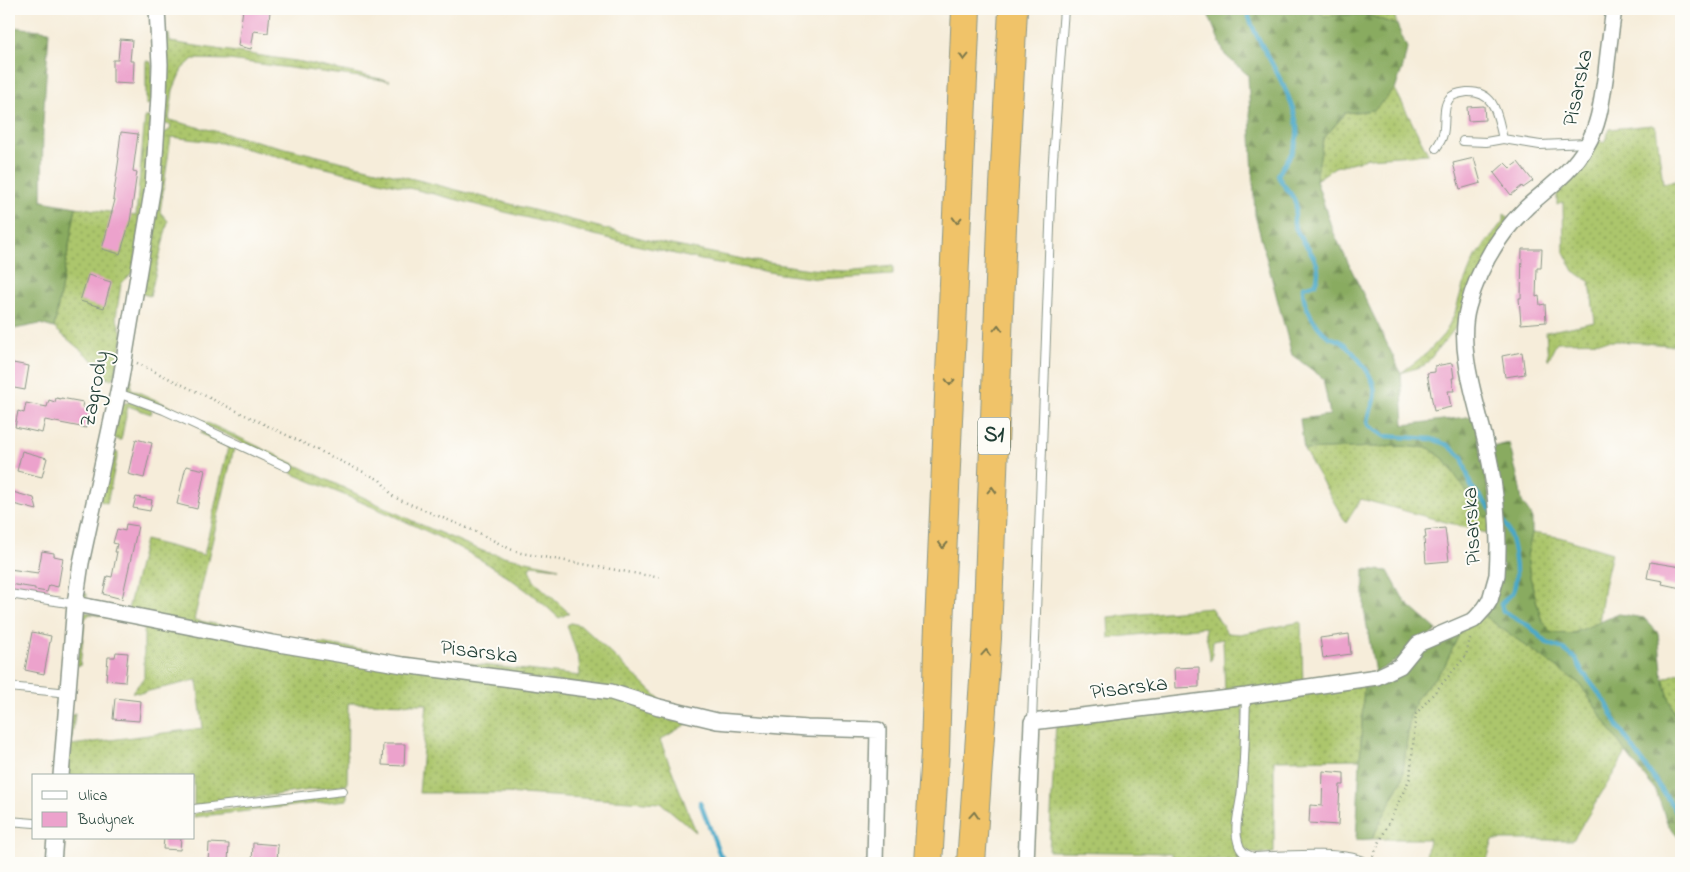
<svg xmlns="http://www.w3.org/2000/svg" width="1690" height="872" font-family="'Indie Flower',sans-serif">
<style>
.grass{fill:url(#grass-dots);stroke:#668250}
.forest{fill:url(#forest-firs);stroke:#54744a}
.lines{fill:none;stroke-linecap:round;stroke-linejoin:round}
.stream{stroke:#48a8c7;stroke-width:4.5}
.building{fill:#eca2cc}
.lane-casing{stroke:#8a9587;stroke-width:10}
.street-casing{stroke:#8a9587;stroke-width:18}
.highway-casing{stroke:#8a9587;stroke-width:30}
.path{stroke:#8a9587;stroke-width:2.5;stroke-dasharray:1 4;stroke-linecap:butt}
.lane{stroke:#fff;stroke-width:8}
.street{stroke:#fff;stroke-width:15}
.highway{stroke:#f0c369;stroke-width:28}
.oneway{stroke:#7d794c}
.labels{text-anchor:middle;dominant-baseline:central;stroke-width:4;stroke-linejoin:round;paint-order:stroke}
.shield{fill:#fdfcf7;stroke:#62766e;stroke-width:1}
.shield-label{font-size:21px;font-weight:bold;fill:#1f3d34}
.street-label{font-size:22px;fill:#1f3d34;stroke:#fdfcf7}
</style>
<defs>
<pattern id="grass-dots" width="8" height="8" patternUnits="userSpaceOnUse" patternTransform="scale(1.25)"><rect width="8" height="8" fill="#acc66c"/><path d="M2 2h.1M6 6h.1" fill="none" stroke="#8ba25a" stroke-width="1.8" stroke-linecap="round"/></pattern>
<pattern id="forest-firs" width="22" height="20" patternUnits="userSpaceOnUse" patternTransform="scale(1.25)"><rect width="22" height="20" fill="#89ab60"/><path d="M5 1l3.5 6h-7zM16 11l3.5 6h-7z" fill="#6f8c50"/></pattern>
</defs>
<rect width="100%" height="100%" fill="#fdfcf7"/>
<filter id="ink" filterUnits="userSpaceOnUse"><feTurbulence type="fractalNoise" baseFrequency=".02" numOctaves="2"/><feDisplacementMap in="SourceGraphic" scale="10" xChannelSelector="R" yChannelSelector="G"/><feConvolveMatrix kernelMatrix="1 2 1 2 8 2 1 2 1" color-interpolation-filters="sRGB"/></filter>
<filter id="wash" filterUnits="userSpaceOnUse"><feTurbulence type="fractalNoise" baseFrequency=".0096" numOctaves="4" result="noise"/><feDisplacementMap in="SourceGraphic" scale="20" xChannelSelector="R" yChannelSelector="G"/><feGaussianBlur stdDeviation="1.12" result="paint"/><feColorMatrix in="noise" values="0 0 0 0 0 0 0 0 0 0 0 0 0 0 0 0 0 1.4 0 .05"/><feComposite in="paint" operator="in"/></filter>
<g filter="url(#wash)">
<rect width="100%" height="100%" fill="#f6edda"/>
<g class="grass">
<path d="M1317,9H1393L1397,25L1365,14L1323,16Z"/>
<path d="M169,34L170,42L302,62L390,81L229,60L193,59L182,69L173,90L169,120L426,182L656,242L748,260L810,269L846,271L893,266V275L818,279L780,274L701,260L614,240L442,196L222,143L171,137L160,212L168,221L150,296L139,293L162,134L170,130L171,125L165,124L163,121L164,36Z"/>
<path d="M146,61L151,62L152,66V101L150,104L146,105Z"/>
<path d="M1395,89L1428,154L1369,158L1335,167L1316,180L1323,139L1346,113L1374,110Z"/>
<path d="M145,117H150L149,182L133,272L121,284L116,317L123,336L115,376L111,379L103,378L105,370L54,328L76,207L136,216Z"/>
<path d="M1652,125L1656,128L1663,183L1681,180V346L1619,341L1557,342L1548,360L1546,332L1595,322L1590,282L1574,271L1564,252L1563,202L1557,205V188L1596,140L1604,142L1610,129Z"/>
<path d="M1504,213L1508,218L1457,326L1425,365L1401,373L1427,353L1445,333L1455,313L1463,285L1475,257L1504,220Z"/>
<path d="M132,379L131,389L232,434L417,523L485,552L559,568L531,565L529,569L534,581L569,613L559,618C486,548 383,512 291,473L293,468L227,435L127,392L125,388L126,383Z"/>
<path d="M130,402L152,410L151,414L128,406L121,440L112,438L121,404Z"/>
<path d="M203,432L234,448L194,620L292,639L428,659L580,676L579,661L567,625L571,623L582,626L666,705L629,691L419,664L297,644L84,603L82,599L83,593L87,594L86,602L128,610L145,540L204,555L228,447L200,433Z"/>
<path d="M1398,446L1429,448L1444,459L1463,484L1493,516L1490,534L1361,499L1346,523L1304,450Z"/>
<path d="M110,452L118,453L107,503L100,501Z"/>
<path d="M1532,533L1559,537L1612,553L1604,586L1599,623L1571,634L1551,633L1541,618L1530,577L1527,556Z"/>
<path d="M1211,608L1227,633L1240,634L1301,622L1303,685L1225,692L1223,639L1213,641L1212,658L1210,661C1210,648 1206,641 1205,627L1109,638L1108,617Z"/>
<path d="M85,612L615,697L690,722L660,740L696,832L661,803L505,793H419L427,704L348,703L347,785L194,806V776H66L72,715L75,713L71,745L203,728L197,680L140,693L132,692L144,678V622L90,614L85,618L80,666L75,665L81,615Z"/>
<path d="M1484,616L1580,684L1626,753L1573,840H1493L1486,863H1425L1429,839H1372L1402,779L1410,716L1416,699L1444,667L1461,630Z"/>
<path d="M1681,672V724L1675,715L1663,679Z"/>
<path d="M1364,683L1360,759L1274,760V853C1252,855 1241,856 1239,830L1249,709L1253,700Z"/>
<path d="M1242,701L1243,713L1239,783L1234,841L1253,861L1175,859L1170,853L1049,851L1056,722Z"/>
<path d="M347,793V800L194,817V813Z"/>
</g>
<g class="forest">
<path d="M9,9H14V27L49,31L43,122L42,201L76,207L54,328L40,324L9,330Z"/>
<path d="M1206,9H1317L1324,16L1365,14L1397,25L1407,48L1403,67L1395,89L1374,110L1345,113L1323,139L1316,180L1332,229L1401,373L1404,425L1474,416L1493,516L1484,517L1444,459L1429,448L1398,446L1304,450L1300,419L1330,415L1323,378L1292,355L1255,215L1248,75L1225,55Z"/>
<path d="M1509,443L1519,483L1522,502L1532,517V533L1527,556L1530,577L1541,618L1551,633L1571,634L1619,614L1644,618L1658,633L1663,679L1675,715L1681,724V841L1668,825L1656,791L1626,753L1580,684L1484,616L1494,600L1492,447Z"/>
<path d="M1364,569L1388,571L1405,602L1437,630L1407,654L1375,673L1364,609Z"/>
<path d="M1461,630L1444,667L1416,699L1410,716L1402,779L1372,839L1356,840L1364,683L1419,649Z"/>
</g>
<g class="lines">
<g class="stream">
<path d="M1246,9C1249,17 1252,26 1256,34C1269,60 1301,108 1297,137C1295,152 1285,162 1278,175C1282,187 1294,193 1296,205C1297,211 1293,218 1294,224C1300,245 1327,260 1315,284L1303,287C1302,304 1315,327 1329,337C1334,339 1340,340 1343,343C1354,352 1372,374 1374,387C1377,401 1368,411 1368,425L1384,436L1432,439L1448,445L1462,457L1471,486L1493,512"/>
<path d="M1502,520C1513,532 1521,578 1512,593C1510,597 1504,600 1501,604L1503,611L1529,626L1547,643L1563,649L1576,659L1582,671L1607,704L1618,726L1681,818"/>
<path d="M700,802L720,855L728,863"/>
</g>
</g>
<g id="blocks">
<g class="building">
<path d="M243,9L270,11L268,33L254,31L251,49L238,46Z"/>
<path d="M120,39L132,40L130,61H134L133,84L113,83V60H118Z"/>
<path d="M1484,106L1485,120L1468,121L1467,107Z"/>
<path d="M121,132L138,134L133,171L137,172L130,222L120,254L102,249L115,200L113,199L119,158L118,157Z"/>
<path d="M1474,158L1481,183L1460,189L1453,163Z"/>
<path d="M1518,162L1533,181L1523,188L1522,186L1511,195L1494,173L1505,163L1510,168Z"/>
<path d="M1522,249H1542L1541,268H1537L1536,297L1539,296L1540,305L1545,304L1546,322L1521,324L1519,298H1521Z"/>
<path d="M88,275L111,282L104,308L80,301Z"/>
<path d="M1522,352L1525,374L1505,377L1502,356Z"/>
<path d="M13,363L29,366L25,390L9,387Z"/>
<path d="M1452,363L1454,378H1452L1454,391H1448L1451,407L1434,411L1427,373L1435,372V366Z"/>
<path d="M56,398L61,399V398L83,402L82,407L90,409L86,428L45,420L42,433L15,427L18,411L24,413L26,403L47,407L49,400L55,402Z"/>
<path d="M136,439L152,443L144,478L128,474Z"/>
<path d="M22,451L47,458L42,477L17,471Z"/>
<path d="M186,466L205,470L197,509L177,504Z"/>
<path d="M9,491L34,498L37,510L9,503Z"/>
<path d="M136,497L152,500L150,511L133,508Z"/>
<path d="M126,524L138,526L122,599L103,594L107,576L112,577L117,552H115L117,544L113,543L117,529L125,531Z"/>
<path d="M1445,528L1449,561L1426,563L1424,538H1426L1425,530Z"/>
<path d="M42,551L54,553V556L63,558L58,587L49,585L47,592L35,590V588L9,584V569L38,573Z"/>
<path d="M1650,562L1681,567V588L1662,584L1663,581L1647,578Z"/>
<path d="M32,632L51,636L44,674L25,670Z"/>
<path d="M1349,634L1351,654L1323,658L1320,638Z"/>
<path d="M116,652L128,653L125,682L106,680L108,657H115Z"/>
<path d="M1199,667V687L1175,688L1174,668Z"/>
<path d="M115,698L141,701L139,721L113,719Z"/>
<path d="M383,744H405L404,766L382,765Z"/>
<path d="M1323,771L1344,773V785H1340L1338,825L1309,823L1310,805L1322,806Z"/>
<path d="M164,838H181L180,850L163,849Z"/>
<path d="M209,843L229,844L228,863H208Z"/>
<path d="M253,843L278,845L277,863H252Z"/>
</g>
</g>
</g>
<g filter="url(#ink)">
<use href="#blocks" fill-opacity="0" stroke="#8a9587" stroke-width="1"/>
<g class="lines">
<defs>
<g id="lane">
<path d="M1463,141L1486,142L1503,139"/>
<path d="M1436,148C1439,144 1442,139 1443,134C1446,124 1442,108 1449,99C1452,94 1461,93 1467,92C1496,91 1497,115 1503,139L1540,145L1588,143"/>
<path d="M118,393L164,410L287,467"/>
<path d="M9,594L75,604"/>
<path d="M9,687L69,693"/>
<path d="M1246,696C1245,726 1245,758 1242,788C1241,805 1233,826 1238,842C1240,851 1244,854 1253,857C1276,856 1351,850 1366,863"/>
<path d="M1032,722L1052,173L1064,9"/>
<path d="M194,809L343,791"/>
<path d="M9,821L34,823"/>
</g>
<g id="street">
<path d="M75,604L273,643L403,665L611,692L659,707L717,721L807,728L878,730L875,863"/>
<path d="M61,776L75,604L81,563L121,378L153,186L159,96L160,64L157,9"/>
<path d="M53,863L55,838"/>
<path d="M1026,863L1032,722L1246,696L1377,677L1400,666L1418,644L1474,620L1485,608L1490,600L1497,575C1500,533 1496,489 1487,448C1478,406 1456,349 1468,307C1478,269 1498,235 1527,207C1548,188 1573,171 1587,145C1600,123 1602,98 1606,73C1608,51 1611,30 1614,9"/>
</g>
<g id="highway">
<path d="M928,863L935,752L938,649L966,9"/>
<path d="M971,863L987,638L1002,226L1013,9"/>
</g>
</defs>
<use href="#lane" class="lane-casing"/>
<use href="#street" class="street-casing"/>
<use href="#highway" class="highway-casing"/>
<g class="path">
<path d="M137,363L380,480L393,496L400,500L477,532L510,549L521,553L661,578"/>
<path d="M1373,856L1410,778L1416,714L1466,656L1470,638"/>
</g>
<use href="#lane" class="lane"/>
<use href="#street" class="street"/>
<use href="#highway" class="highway"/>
</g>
<defs><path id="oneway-chevron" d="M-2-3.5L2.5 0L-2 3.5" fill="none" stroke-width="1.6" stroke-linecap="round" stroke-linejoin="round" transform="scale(1.25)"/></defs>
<g class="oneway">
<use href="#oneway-chevron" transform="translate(964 57) rotate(92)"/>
<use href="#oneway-chevron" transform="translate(957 220) rotate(92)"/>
<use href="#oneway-chevron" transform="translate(998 328) rotate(-88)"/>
<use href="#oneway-chevron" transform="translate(950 382) rotate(92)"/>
<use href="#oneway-chevron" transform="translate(992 490) rotate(-88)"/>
<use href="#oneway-chevron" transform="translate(943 545) rotate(93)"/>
<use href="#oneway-chevron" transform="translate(986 653) rotate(-86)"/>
<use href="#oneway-chevron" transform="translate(974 815) rotate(-86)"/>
</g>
</g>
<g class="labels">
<rect class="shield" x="978" y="417.5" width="32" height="37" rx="4"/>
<g class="shield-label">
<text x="994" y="436">S1</text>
</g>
<g class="street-label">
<text transform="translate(1579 88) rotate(-78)">Pisarska</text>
<text transform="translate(96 389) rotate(-79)">Zagrody</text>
<text transform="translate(1473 526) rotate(-93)">Pisarska</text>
<text transform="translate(479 653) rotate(7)">Pisarska</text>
<text transform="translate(1129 689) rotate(-7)">Pisarska</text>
</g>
</g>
<rect width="1690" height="872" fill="none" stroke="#fdfcf7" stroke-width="30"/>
<rect x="32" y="774" width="162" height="65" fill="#fdfcf7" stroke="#a4b0a9"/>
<rect x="42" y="791" width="25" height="8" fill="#ffffff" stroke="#a4b0a9"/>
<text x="78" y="800" font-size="15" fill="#1f3d34">Ulica</text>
<rect x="42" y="812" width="25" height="15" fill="#eca2cc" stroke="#a4b0a9"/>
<text x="78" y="824" font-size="15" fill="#1f3d34">Budynek</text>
</svg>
